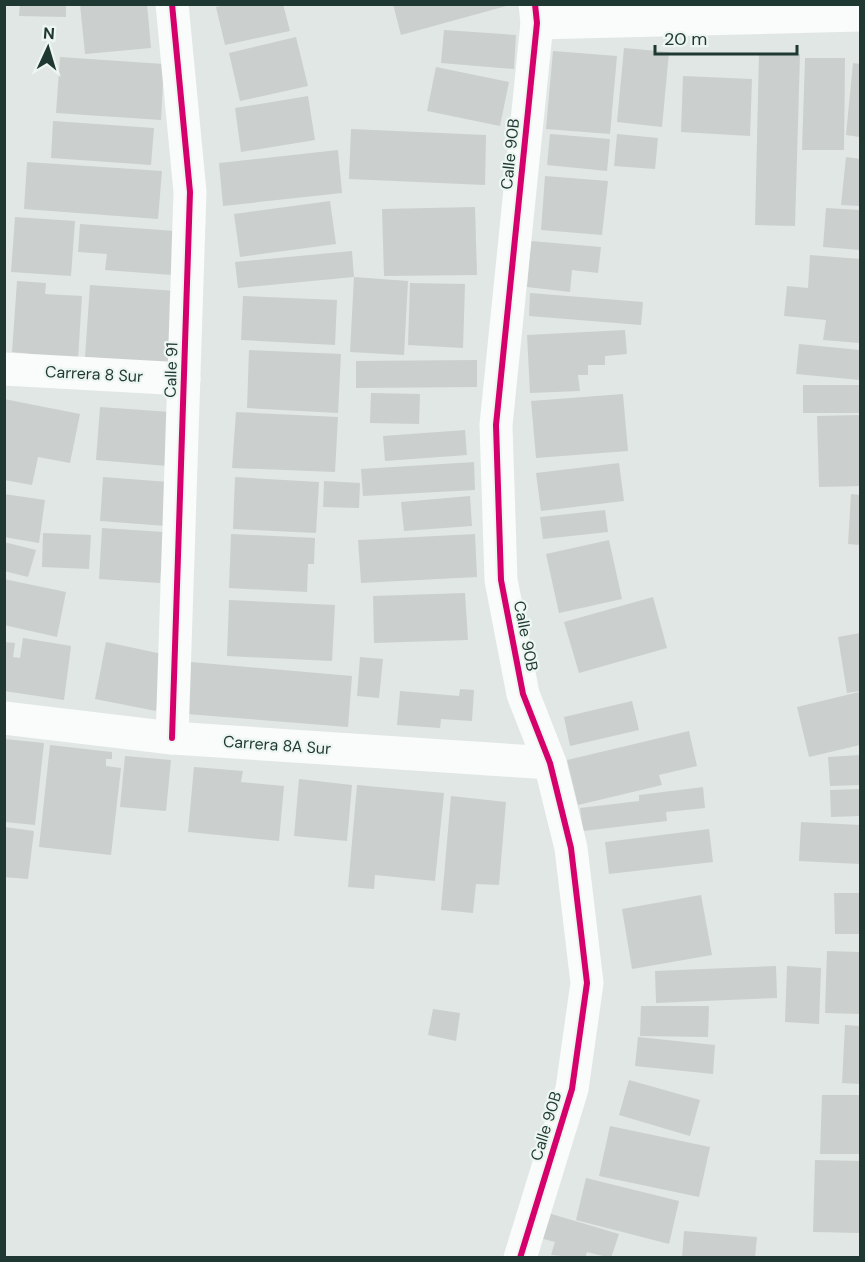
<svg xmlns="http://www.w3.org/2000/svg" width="865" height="1262" font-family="'DM Sans',sans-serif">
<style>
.building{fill:#cbd0ce}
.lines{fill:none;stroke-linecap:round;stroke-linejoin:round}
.minor{stroke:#fafbfb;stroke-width:33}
.cycleway-casing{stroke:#eef6f2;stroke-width:10}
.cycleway{stroke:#d6006c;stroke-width:6}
.labels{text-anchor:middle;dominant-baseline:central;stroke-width:4.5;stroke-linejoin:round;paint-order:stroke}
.street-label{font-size:16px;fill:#1f3932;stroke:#eef6f2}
</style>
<rect width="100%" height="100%" fill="#e0e7e4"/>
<g class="building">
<path d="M20,4H66V17L19,16Z"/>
<path d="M80,4H147L151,48L85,54Z"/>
<path d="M229,4H283L290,31L225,45L216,7Z"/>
<path d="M393,4H510V5L401,35Z"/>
<path d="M444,30L516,35L514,69L441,63Z"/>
<path d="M296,37L308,86L240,101L229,53Z"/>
<path d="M624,48L669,52L662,127L617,122Z"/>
<path d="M553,51L617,56L610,134L546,129Z"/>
<path d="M759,53L800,54L795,226L755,225Z"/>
<path d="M60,57L164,64L161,120L56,113Z"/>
<path d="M805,58H845L844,150H802Z"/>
<path d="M853,63L860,64V137L846,135Z"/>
<path d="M436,67L509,82L500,126L427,111Z"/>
<path d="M683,76L752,79L750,136L681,132Z"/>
<path d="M308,96L315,140L241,152L235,108Z"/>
<path d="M53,121L154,128L151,165L51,158Z"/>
<path d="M351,129L486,135L485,185L349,179Z"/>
<path d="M550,134L610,139L607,171L547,165Z"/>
<path d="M617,134L658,138L655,169L614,166Z"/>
<path d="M338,150L342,193L223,206L219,163Z"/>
<path d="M846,157L860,159V206L841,205Z"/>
<path d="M27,162L162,171L158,219L24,209Z"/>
<path d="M545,176L608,181L602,235L541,230Z"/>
<path d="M330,201L336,244L240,257L234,214Z"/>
<path d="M475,207L477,275L384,276L382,209Z"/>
<path d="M826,208L860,210V250L823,247Z"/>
<path d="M15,217L75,221L71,276L11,272Z"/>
<path d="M80,224L175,231L172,275L105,270L107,254L78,252Z"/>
<path d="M531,241L601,247L598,273L572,270L570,292L527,287Z"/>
<path d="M352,251L354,277L408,281L404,355L350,352L354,277L238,288L235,262Z"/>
<path d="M810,255L860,259V343L823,340L826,320L784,316L787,286L808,288Z"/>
<path d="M17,281L46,283L45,294L82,296L78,359L12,352Z"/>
<path d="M410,283L465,284L463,348L408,345Z"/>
<path d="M90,285L177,291L171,363L85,357Z"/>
<path d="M530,293L643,302L641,325L529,316Z"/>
<path d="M243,296L337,300L335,345L241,340Z"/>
<path d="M625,330L627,354L605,356V365H588V375H578L580,391L530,393L527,335Z"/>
<path d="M799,344L860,350V380L796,374Z"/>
<path d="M249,350L341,354L338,413L247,408Z"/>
<path d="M477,360V387L356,388V361Z"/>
<rect x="803" y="385" width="57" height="28"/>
<path d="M371,393L420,394L419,424L370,423Z"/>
<path d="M623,394L628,451L536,458L531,401Z"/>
<path d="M4,399L80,414L70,463L38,457L32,485L4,480Z"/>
<path d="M100,407L171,412L167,466L96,460Z"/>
<path d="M236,412L338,417L335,472L232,468Z"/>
<path d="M860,415V486L819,487L817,416Z"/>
<path d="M465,430L467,455L385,461L383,436Z"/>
<path d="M474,462L475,490L363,496L361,469Z"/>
<path d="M619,463L624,501L541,511L536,473Z"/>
<path d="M103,477L169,482L166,526L100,521Z"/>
<path d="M235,477L319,482L316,533L233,529Z"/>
<path d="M324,481L360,483L359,508L323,507Z"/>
<path d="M4,494L45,500L39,543L4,537Z"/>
<path d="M851,494L860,495V545L848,544Z"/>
<path d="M470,496L472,526L404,531L401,502Z"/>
<path d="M605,510L608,532L543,539L540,517Z"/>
<path d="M102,528L164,532L160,583L99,579Z"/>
<path d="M43,533L91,535L89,569L42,567Z"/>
<path d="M231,534L315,538L314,564H308L307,592L229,588Z"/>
<path d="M475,534L477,577L361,583L358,540Z"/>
<path d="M609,540L622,599L559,613L546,554Z"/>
<path d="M4,542L36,550L28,577L4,571Z"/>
<path d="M4,579L66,592L57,637L4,625Z"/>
<path d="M465,593L468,640L374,643L373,596Z"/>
<path d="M653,597L667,648L579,673L564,622Z"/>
<path d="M229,600L335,605L332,661L227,656Z"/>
<path d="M860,633V691L847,693L838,637Z"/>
<path d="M23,638L71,646L64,700L4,691V642L15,643L13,657L20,658Z"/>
<path d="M106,642L167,655L156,711L95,699Z"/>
<path d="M360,657L383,659L379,698L357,696Z"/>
<path d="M191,662L352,676L348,727L187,714Z"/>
<path d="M460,689L474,690L472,721L441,719L440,728L397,725L400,691L459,696Z"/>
<path d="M859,692L860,745L809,757L797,707Z"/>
<path d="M632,701L639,730L570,746L564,717Z"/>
<path d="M689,731L697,766L659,775L662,785L578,805L567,760Z"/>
<path d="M5,739L44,743L35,825L5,822Z"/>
<path d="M50,745L112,752V759H106V766L121,768L111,855L39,847Z"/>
<path d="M860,755V785L830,786L828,757Z"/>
<path d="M125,756L171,760L166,811L120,807Z"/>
<path d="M194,767L243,771L241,782L284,786L279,841L188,832Z"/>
<path d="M299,779L352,785L347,841L294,836Z"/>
<path d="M357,785L444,793L435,881L375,875L374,889L348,887Z"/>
<path d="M703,787L705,808L666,812L667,821L583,831L580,808L639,801V795Z"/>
<path d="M860,789V816L831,817L830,790Z"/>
<path d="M451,796L506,802L499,885L476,884L473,913L441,910Z"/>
<path d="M801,822L860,825V864L799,861Z"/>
<path d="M4,827L34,831L28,879L4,877Z"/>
<path d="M709,829L713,862L609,874L605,842Z"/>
<path d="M834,893H860V934H835Z"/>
<path d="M701,895L712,955L632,969L622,909Z"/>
<path d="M827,951L860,952V1014L825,1013Z"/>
<path d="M776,966L777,998L656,1003L655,971Z"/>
<path d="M787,966L821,968L819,1024L785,1022Z"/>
<path d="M641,1006H709L708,1037L640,1036Z"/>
<path d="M433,1009L460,1013L456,1041L428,1035Z"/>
<path d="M845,1025L860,1026V1084L842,1083Z"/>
<path d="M638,1037L715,1045L713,1074L635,1066Z"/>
<path d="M629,1080L700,1100L690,1136L619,1115Z"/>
<path d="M822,1095H860V1154H820Z"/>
<path d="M610,1126L710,1147L699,1197L599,1176Z"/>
<path d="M815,1160L860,1161V1233L813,1232Z"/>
<path d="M586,1178L679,1201L669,1244L576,1220Z"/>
<path d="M548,1213L619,1234L611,1258L587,1252L585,1258L551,1255L555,1242L540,1238Z"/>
<path d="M684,1231L757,1237L755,1258H682Z"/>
</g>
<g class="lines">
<g class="minor">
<path d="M537,23L860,15"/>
<path d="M4,369L184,379"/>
<path d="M4,718L172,738L550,763"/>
<path d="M172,738L190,192L172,4"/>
<path d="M520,1258L572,1089L587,983L571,848L550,763L523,694L501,580L496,425L537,23L535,4"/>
</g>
<defs>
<g id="cycleway">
<path d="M172,738L190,192L172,4"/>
<path d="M520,1258L572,1089L587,983L571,848L550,763L523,694L501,580L496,425L537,23L535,4"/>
</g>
</defs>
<use href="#cycleway" class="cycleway-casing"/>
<use href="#cycleway" class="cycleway"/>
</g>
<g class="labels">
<g class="street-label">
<text transform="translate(510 154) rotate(-84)">Calle 90B</text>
<text transform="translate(171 370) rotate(-88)">Calle 91</text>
<text transform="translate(94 374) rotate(3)">Carrera 8 Sur</text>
<text transform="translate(526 636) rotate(79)">Calle 90B</text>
<text transform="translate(277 745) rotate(4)">Carrera 8A Sur</text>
<text transform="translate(546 1126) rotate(-73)">Calle 90B</text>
</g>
</g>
<rect width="865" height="1262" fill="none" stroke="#1f3932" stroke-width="12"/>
<g transform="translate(48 48) rotate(4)" stroke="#eef6f2" stroke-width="4.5" paint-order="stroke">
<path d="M0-4.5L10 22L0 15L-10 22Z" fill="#1f3932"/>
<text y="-9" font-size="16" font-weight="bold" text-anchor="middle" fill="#1f3932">N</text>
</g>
<path d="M655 45v9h142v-9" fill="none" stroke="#1f3932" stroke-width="3"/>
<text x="664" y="45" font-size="18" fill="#1f3932" stroke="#eef6f2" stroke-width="4.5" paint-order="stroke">20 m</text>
</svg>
